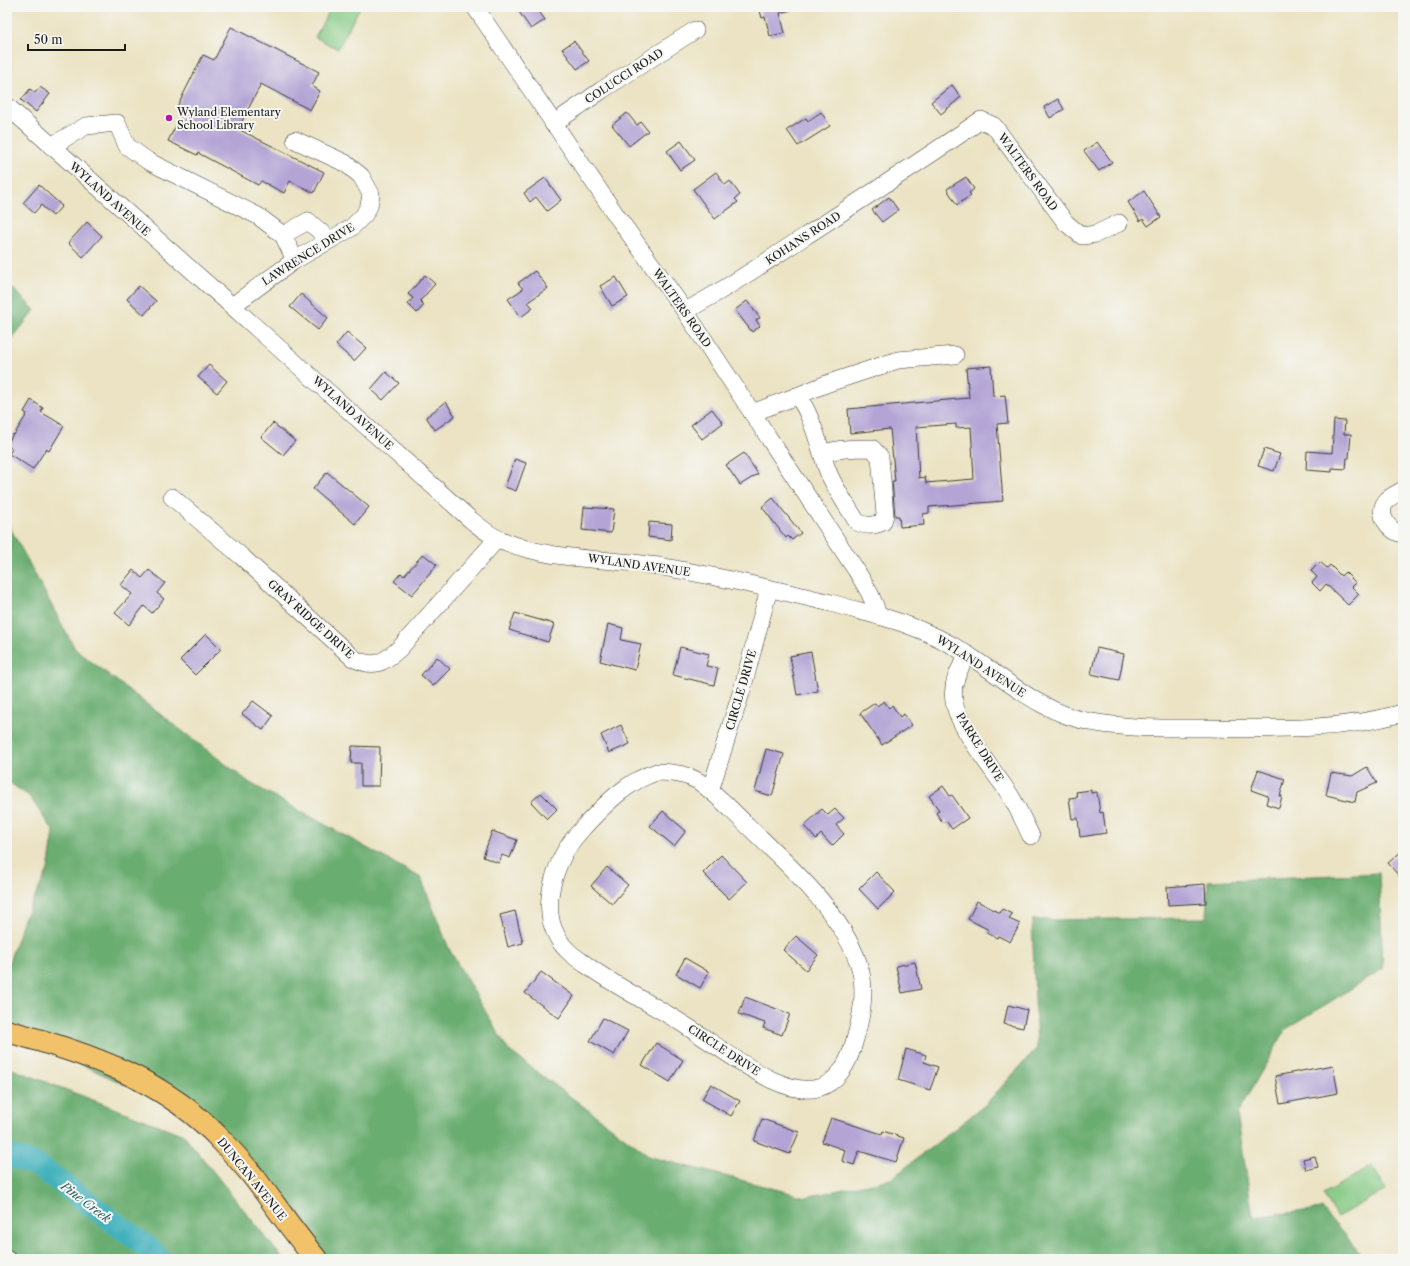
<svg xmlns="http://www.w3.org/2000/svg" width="1410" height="1266" font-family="'Libre Caslon Text',serif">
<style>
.green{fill:#84c983;stroke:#507250}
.forest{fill:#6bad71;stroke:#446446}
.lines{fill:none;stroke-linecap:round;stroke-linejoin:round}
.river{stroke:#41b0bc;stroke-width:23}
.building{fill:#b3a4d5;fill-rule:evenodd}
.minor-casing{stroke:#3b3a35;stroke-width:18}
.major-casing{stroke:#3b3a35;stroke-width:24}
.minor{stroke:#fff;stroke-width:17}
.major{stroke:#f2c26a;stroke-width:22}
.rail-casing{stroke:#1c1c1c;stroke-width:4.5}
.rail{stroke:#f6f6f2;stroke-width:3;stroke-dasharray:9;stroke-linecap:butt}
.poi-dot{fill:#b5179e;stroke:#f6f6f2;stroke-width:1.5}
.labels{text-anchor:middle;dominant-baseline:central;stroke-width:4;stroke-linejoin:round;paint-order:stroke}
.street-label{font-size:11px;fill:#1c1c1c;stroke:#f6f6f2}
.poi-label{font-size:11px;fill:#1c1c1c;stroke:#f6f6f2;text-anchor:start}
.water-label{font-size:12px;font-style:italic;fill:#2d5f64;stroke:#f6f6f2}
</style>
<rect width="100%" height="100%" fill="#f6f6f2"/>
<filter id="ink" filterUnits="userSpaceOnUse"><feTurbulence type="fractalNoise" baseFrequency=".025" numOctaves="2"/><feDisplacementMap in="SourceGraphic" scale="8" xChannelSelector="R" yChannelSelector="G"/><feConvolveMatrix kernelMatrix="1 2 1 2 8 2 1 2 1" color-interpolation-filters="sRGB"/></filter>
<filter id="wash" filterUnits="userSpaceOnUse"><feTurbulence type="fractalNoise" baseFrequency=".012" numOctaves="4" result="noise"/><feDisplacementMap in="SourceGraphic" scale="16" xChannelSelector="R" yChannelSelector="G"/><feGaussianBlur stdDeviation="0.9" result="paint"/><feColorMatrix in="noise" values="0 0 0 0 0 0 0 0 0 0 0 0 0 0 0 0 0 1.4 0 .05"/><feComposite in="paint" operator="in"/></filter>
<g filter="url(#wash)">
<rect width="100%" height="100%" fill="#ebe3c3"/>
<g class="green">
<path d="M331,7H360L338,49L315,37Z"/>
<path d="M1372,1166L1386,1190L1337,1217L1323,1194Z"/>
</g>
<g class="forest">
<path d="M7,283L35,310L7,345Z"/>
<path d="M7,522L75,649L250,783L421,878L449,949L508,1050L651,1157L806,1197L891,1179L985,1105L1037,1048L1032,920L1206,918L1208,881L1379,873L1383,969L1286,1029L1237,1114L1253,1217L1322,1209L1365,1259H316L197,1117L7,1031V968L23,921L48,870L54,832L29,796L7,781Z"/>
<path d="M7,1067L184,1135L283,1259H7Z"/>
</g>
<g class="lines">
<path class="river" d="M7,1155L37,1165L150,1249L159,1259"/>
</g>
<g id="blocks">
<g class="building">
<path d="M527,7H536L545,20L531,29L519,12Z"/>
<path d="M759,7H791V10L780,13L785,33L770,36L765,17L762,18Z"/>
<path d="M231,27L319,72L312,86L320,91L310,110L261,84L238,129L324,172L314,193L290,181L284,193L261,181L258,185L198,153L197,155L168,141L184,110L177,107L203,55L214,60Z"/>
<path d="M574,41L589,61L577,69L562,49Z"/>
<path d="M952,85L961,97L941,114L931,102Z"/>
<path d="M40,87L50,94L36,112L21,100L30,89L35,93Z"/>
<path d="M1058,99L1064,109L1050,118L1044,107Z"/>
<path d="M821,112L830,126L798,146L787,130L806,118L808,121Z"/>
<path d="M627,113L637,125L641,122L648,131L629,146L612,125Z"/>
<path d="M681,141L695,160L680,170L667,151Z"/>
<path d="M1097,142L1112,162L1099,171L1084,151Z"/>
<path d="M716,172L725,185L730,181L740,195L735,199L738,202L715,219L693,189Z"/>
<path d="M966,177L974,189L969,193L971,195L957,205L947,189Z"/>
<path d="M545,178L561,200L547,211L536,197L530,202L524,193Z"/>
<path d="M39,185L62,206L53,216L41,205L34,213L23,203Z"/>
<path d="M1144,191L1161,217L1148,226L1143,219L1140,221L1128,202Z"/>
<path d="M889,197L898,210L882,222L872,210Z"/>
<path d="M87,222L102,236L83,257L68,243Z"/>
<path d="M535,271L548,288L528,302L533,308L521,317L508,299L523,289L518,283Z"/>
<path d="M425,275L435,284L420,301L424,305L417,313L408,304L413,298L408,294Z"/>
<path d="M616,277L628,297L612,306L600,286Z"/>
<path d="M139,286L156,301L144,315L127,299Z"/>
<path d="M301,294L328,318L318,330L290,307Z"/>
<path d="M747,301L760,318L756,320L760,326L752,332L735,310Z"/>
<path d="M347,332L366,348L354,361L336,345Z"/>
<path d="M209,365L227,381L217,393L198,377Z"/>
<path d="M991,366L993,396L1005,395L1008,423L997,424L1003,501L929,507V513L923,514L924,525L900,527L899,516H895L892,481H895L890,429L850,433L848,409L969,398L966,368ZM956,424V428L971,427L974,479L926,483L925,477L919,478L916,427Z"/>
<path d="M386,372L399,383L383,400L371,389Z"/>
<path d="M31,400L43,408L41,412L64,426L49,451L46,449L33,469L9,454L12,449L7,445L13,434L14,435L27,414L24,412Z"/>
<path d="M446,402L455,416L435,430L426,417Z"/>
<path d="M712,409L723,423L702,439L691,425Z"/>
<path d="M1334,420L1345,421L1344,434H1351L1349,458H1347L1346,469L1332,468V472L1306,470L1307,451L1332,453Z"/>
<path d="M273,423L295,441L283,455L261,437Z"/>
<path d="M1264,449L1280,454L1274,471L1258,466Z"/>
<path d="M744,453L758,474L740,485L726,465Z"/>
<path d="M515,459L526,463L516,491L505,487Z"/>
<path d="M327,472L369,507L355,524L313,489Z"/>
<path d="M773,498L801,533L792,540L788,536L786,538L762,507Z"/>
<path d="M584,507L614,509L611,533L582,530Z"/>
<path d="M649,522L672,524L671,540L648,537Z"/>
<path d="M423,554L437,565L412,595L394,581L401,573L404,576Z"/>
<path d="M1320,562L1327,568L1330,565L1341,576L1345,572L1356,583L1352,587L1359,594L1348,605L1326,584L1320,591L1312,583L1317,577L1311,571Z"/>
<path d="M133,570L142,578L149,570L165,583L157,593L164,599L152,613L144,606L129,625L115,613L132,594L121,585Z"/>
<path d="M515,613L554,624L548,642L509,630Z"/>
<path d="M608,624L623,628L621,640L641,644L635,670L600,661Z"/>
<path d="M206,634L221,649L195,675L180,660Z"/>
<path d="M680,647L709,654L706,666L718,668L714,685L673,675Z"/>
<path d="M1097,648L1124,654L1119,680L1091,674Z"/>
<path d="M811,652L818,691L797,695L790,656Z"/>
<path d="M437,657L450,669L433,686L421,675Z"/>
<path d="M253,701L273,716L263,730L242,714Z"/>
<path d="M884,701L889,708L892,705L900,717L904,714L912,725L882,745L860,713L875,703L877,706Z"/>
<path d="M621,725L630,744L609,753L601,735Z"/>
<path d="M352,746L380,747L379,786H361V763H351Z"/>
<path d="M766,749L784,754L772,796L755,791Z"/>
<path d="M1367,767L1377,783L1357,792L1355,802L1326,795L1331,773L1352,776Z"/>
<path d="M1258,770L1285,779L1280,796H1282L1279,808L1266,804L1268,796L1251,790Z"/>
<path d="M943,786L950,796L952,795L968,818L952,829L946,821L943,823L936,813L939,810L929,796Z"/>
<path d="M1091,790V793L1097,792L1100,813L1103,812L1106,833L1080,837L1078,818L1072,819L1069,798L1077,797L1076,792Z"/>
<path d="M541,793L557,809L547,819L531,802Z"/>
<path d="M822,809L828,815L835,809L844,818L836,825L844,834L832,846L821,834L816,839L804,826Z"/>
<path d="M663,811L686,831L674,846L650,826Z"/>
<path d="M492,831L517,840L510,858L502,855L499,863L483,857Z"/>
<path d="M1403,850V881L1388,863Z"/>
<path d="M721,855L747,882L729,899L703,873Z"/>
<path d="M607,867L628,885L612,904L591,886Z"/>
<path d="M876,872L895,892L878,909L859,889Z"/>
<path d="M1205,884L1206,903L1168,905L1167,887Z"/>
<path d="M977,901L1000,913L1002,909L1012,914L1009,919L1020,924L1010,942L998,936L997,938L987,933L989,930L968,919Z"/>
<path d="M515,911L523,943L508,947L500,915Z"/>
<path d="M796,936L818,955L806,970L783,950Z"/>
<path d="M685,958L709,972L700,988L676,974Z"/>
<path d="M915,962L921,989L902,993L896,966Z"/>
<path d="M541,972L574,996L559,1018L525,993Z"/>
<path d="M745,997L790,1014L782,1035L763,1028L765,1023L739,1014Z"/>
<path d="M1008,1005L1027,1010L1023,1028L1004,1024Z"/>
<path d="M603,1018L628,1031L614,1055L590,1041Z"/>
<path d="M656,1043L683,1060L670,1082L642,1065Z"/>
<path d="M906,1049L926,1055L924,1062L938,1067L930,1090L898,1080Z"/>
<path d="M1333,1065L1338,1093L1280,1104L1275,1076Z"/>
<path d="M711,1084L740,1101L731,1116L702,1099Z"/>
<path d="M831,1118L882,1134L883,1131L904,1138L896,1162L859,1151L854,1165L842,1161L845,1150L822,1142Z"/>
<path d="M762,1119L799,1132L790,1154L754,1141Z"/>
<path d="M1315,1156L1318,1167L1306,1170L1303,1159Z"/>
</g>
</g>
</g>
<g filter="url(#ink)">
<use href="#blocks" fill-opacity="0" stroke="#3b3a35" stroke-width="1"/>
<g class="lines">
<defs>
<g id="minor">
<path d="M475,7L616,215L685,311L856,570C865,585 874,598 878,616"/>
<path d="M7,106L232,306L471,520C480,527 489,535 499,539C547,561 607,558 658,566C716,576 774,589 831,603C854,610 878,615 902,623C925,631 947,641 968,655C1007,680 1043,714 1091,722C1129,729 1170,728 1208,728C1274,729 1339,731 1403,713"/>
<path d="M553,124L602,90L695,30"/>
<path d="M51,146L86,126L117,123L127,146L148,161L258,216L283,235L295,260"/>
<path d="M283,235L308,221L330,240"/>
<path d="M232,306L295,260L351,228L364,215L369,206L371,194L361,176L345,163L295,140"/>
<path d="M685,311C727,289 765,262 804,237C864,198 923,160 981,120L994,126L1066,223L1082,236L1096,234L1119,223"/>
<path d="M797,396L826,384L898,360L955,355"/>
<path d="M752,413L797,396C811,411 820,449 827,469C834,488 847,505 857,522C866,527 874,526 883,522L885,515L880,457L872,448C855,448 839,448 822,454"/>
<path d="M1403,490C1398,493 1391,496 1387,500C1375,513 1389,532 1403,534"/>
<path d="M172,497L241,556L353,658C374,669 383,663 399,649L497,539"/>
<path d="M968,655C959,669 951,683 954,701C958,728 994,771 1010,795C1018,808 1024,822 1031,836"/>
<path d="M657,772C670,772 686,774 698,781C716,793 732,811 748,826C787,864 839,909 858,962C868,989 861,1020 853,1046C848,1064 837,1083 818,1088C803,1092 785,1086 772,1080C741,1065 712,1042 683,1024C651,1003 616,987 585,964C575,957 564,950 558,938C538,905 557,855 582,829C602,807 628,780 657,772Z"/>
<path d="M710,791L742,690L769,589"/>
</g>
<path id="major" d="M7,1031C87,1053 167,1080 224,1143C235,1155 246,1167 256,1180C276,1206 295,1234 316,1259"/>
</defs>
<use href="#minor" class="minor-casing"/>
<use href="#major" class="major-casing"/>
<use href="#minor" class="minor"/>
<use href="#major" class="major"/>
<defs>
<path id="rail" d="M7,1251L18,1259"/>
</defs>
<use href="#rail" class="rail-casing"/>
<use href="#rail" class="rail"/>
</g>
</g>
<circle class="poi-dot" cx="169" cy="118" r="4"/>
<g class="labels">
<g class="street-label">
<text transform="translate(624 76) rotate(-33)">COLUCCI ROAD</text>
<text transform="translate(1028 172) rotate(54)">WALTERS ROAD</text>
<text transform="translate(110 199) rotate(42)">WYLAND AVENUE</text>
<text transform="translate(803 238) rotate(-33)">KOHANS ROAD</text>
<text transform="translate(308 254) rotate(-32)">LAWRENCE DRIVE</text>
<text transform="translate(682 308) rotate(55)">WALTERS ROAD</text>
<text transform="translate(353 413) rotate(42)">WYLAND AVENUE</text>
<text transform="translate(639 565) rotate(8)">WYLAND AVENUE</text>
<text transform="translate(311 619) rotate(42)">GRAY RIDGE DRIVE</text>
<text transform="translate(981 666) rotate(33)">WYLAND AVENUE</text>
<text transform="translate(741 690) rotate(-74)">CIRCLE DRIVE</text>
<text transform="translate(980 747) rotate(58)">PARKE DRIVE</text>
<text transform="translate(724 1050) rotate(33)">CIRCLE DRIVE</text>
<text transform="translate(252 1179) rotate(51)">DUNCAN AVENUE</text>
</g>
<g class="poi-label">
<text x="177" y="112">Wyland Elementary<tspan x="177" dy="13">School Library</tspan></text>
</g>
<g class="water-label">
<text transform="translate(86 1202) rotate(37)">Pine Creek</text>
</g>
</g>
<rect width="1410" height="1266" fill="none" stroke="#f6f6f2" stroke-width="24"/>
<path d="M28 44v6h97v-6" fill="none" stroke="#1c1c1c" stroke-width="2"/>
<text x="34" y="44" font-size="12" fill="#1c1c1c" stroke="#f6f6f2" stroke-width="3" paint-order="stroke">50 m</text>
</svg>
